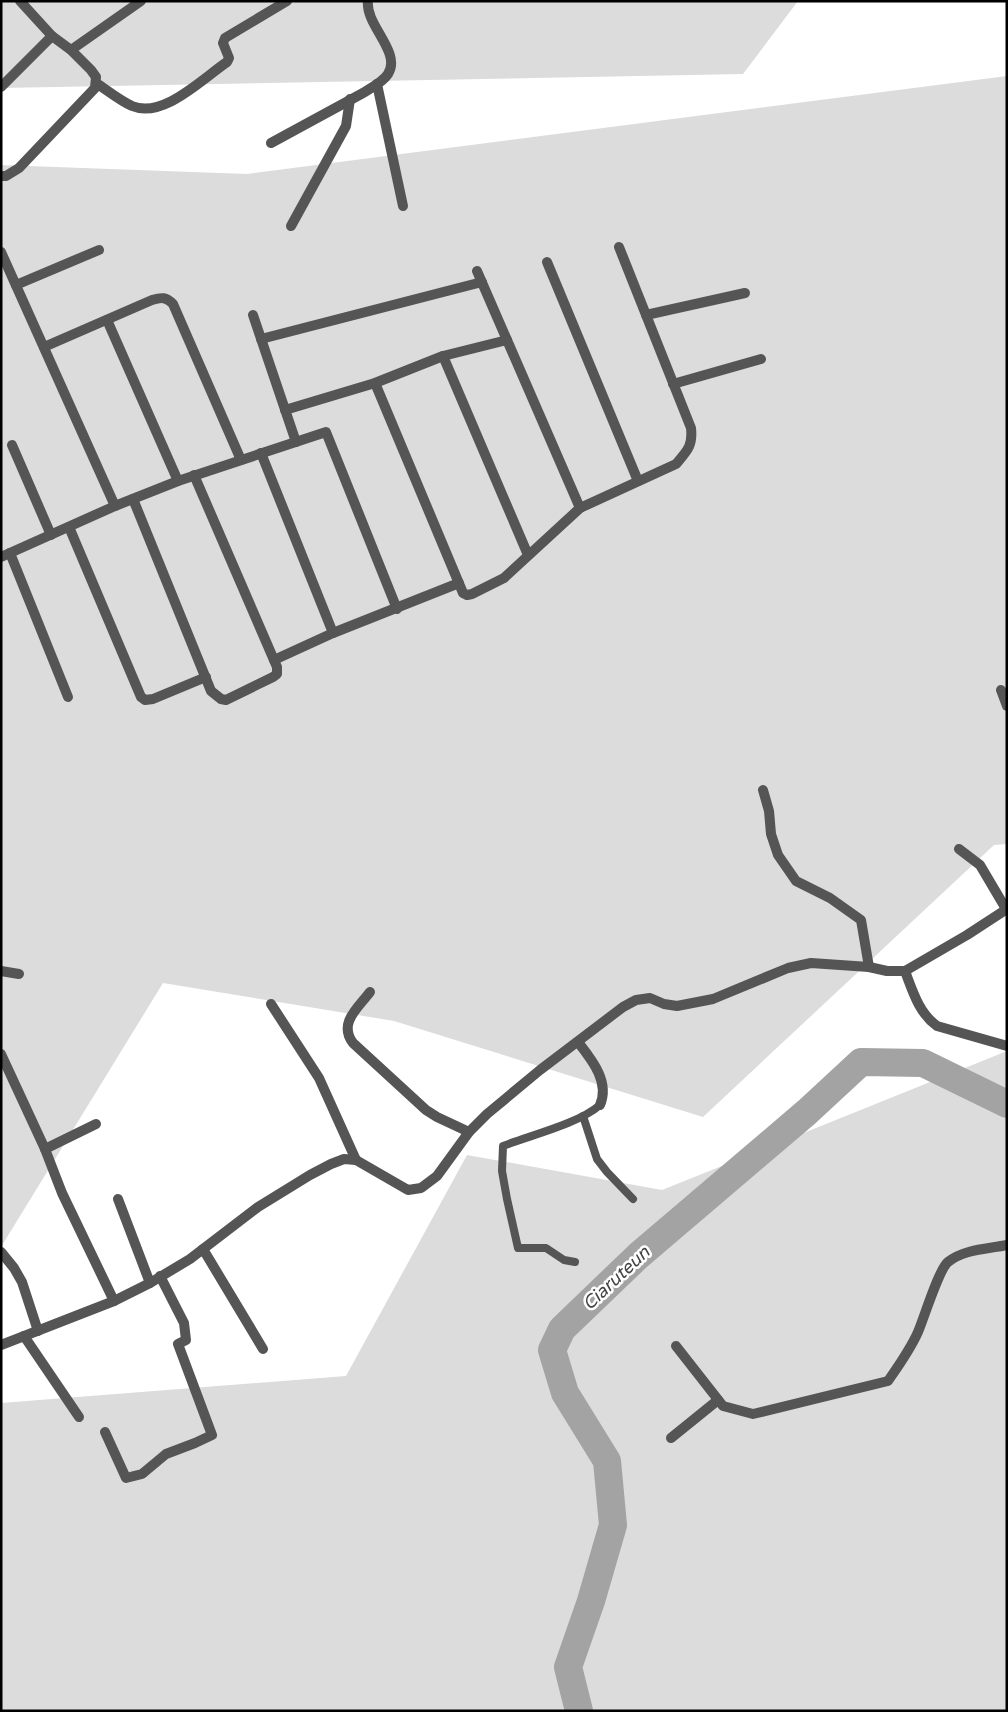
<svg xmlns="http://www.w3.org/2000/svg" width="1008" height="1712" font-family="'Varela Round',sans-serif">
<style>
.green{fill:#dcdcdc}
.lines{fill:none;stroke-linecap:round;stroke-linejoin:round}
.river{stroke:#a3a3a3;stroke-width:28}
.lane{stroke:#555;stroke-width:8}
.street{stroke:#555;stroke-width:10}
.labels{text-anchor:middle;dominant-baseline:central;stroke-width:5;stroke-linejoin:round;paint-order:stroke}
.water-label{font-size:18px;font-style:italic;fill:#444;stroke:#fff}
</style>
<rect width="100%" height="100%" fill="#fff"/>
<g class="green">
<path d="M1,1H798L743,74L1,88Z"/>
<path d="M1007,76V844L994,845L703,1117L394,1021L163,983L1,1247V165L247,174Z"/>
<path d="M1007,1051V1711H1V1403L346,1376L467,1155L662,1190Z"/>
</g>
<g class="lines">
<path class="river" d="M579,1711L568,1667L591,1601L613,1525L607,1461L565,1393L552,1350L562,1329L638,1256L807,1112L861,1062L923,1063L1007,1104"/>
<g class="lane">
<path d="M583,1116L597,1159L607,1172L633,1199"/>
<path d="M575,1262L564,1260L546,1248H518L507,1199L502,1171L503,1146C531,1135 578,1124 600,1105"/>
</g>
<g class="street">
<path d="M71,50L141,1"/>
<path d="M96,83C107,90 119,100 132,106C163,119 202,79 227,62L229,58L223,43L225,38L287,1"/>
<path d="M377,84L403,206"/>
<path d="M1,87L52,36"/>
<path d="M271,143L363,93C371,88 383,82 388,74C402,52 365,25 368,1"/>
<path d="M1,176H6L19,168L95,88L96,77L91,70L71,50L52,36L20,1"/>
<path d="M291,226L346,126L350,99"/>
<path d="M1,252L115,506"/>
<path d="M547,262L638,481"/>
<path d="M477,271L580,508"/>
<path d="M16,285L99,250"/>
<path d="M253,315L296,442"/>
<path d="M646,315L745,293"/>
<path d="M107,320L178,481"/>
<path d="M261,339L482,282"/>
<path d="M44,347L152,300C162,297 166,297 173,304L241,460"/>
<path d="M443,356L528,555"/>
<path d="M375,383L463,593L467,595L472,594L504,578L580,508L676,464C687,451 693,446 691,428L619,247"/>
<path d="M673,384L761,359"/>
<path d="M285,410L375,383L443,356L507,340"/>
<path d="M12,445L51,535"/>
<path d="M261,453L333,633"/>
<path d="M133,499L211,691L221,699L226,700L273,677L277,674V667L194,475"/>
<path d="M69,527L141,697L145,700L153,699L206,677"/>
<path d="M10,553L68,697"/>
<path d="M1,557L115,506L178,481L326,432L397,609"/>
<path d="M274,660L333,633L459,583"/>
<path d="M1001,690L1007,706"/>
<path d="M763,790L769,811L771,834L778,855L796,881L830,898L861,920L869,967"/>
<path d="M959,849L980,865L1006,909"/>
<path d="M1,971L19,974"/>
<path d="M905,971C913,992 919,1013 937,1026L1007,1046"/>
<path d="M370,992C358,1008 338,1023 353,1043L426,1110L437,1117L469,1132"/>
<path d="M271,1004L319,1078L356,1160"/>
<path d="M578,1042C592,1060 610,1082 600,1105"/>
<path d="M1,1054L45,1149L62,1193L114,1301"/>
<path d="M45,1149L96,1124"/>
<path d="M118,1199L150,1283"/>
<path d="M203,1249L263,1349"/>
<path d="M1,1252L14,1268L22,1282L38,1331"/>
<path d="M24,1336L79,1417"/>
<path d="M1,1345L114,1301L150,1283L190,1259L258,1207L310,1175L331,1164L344,1159L356,1160L408,1190L421,1188L437,1176L469,1132L487,1114L540,1070L623,1007L636,1000L650,998L664,1004L677,1006L713,999L788,968L811,963L869,967L887,971H905L967,935L1007,909"/>
<path d="M676,1346L723,1406L753,1414L888,1381C899,1365 910,1350 918,1332C924,1318 939,1269 948,1262C964,1249 988,1249 1007,1245"/>
<path d="M105,1432L126,1478L142,1474L166,1454L195,1443L212,1435L178,1344L186,1340L184,1323L160,1276"/>
<path d="M671,1438L718,1400"/>
</g>
</g>
<g class="labels">
<g class="water-label">
<text transform="translate(616 1278) rotate(-43)">Ciaruteun</text>
</g>
</g>
<rect width="1008" height="1712" fill="none" stroke="#000000" stroke-width="5"/>
</svg>
